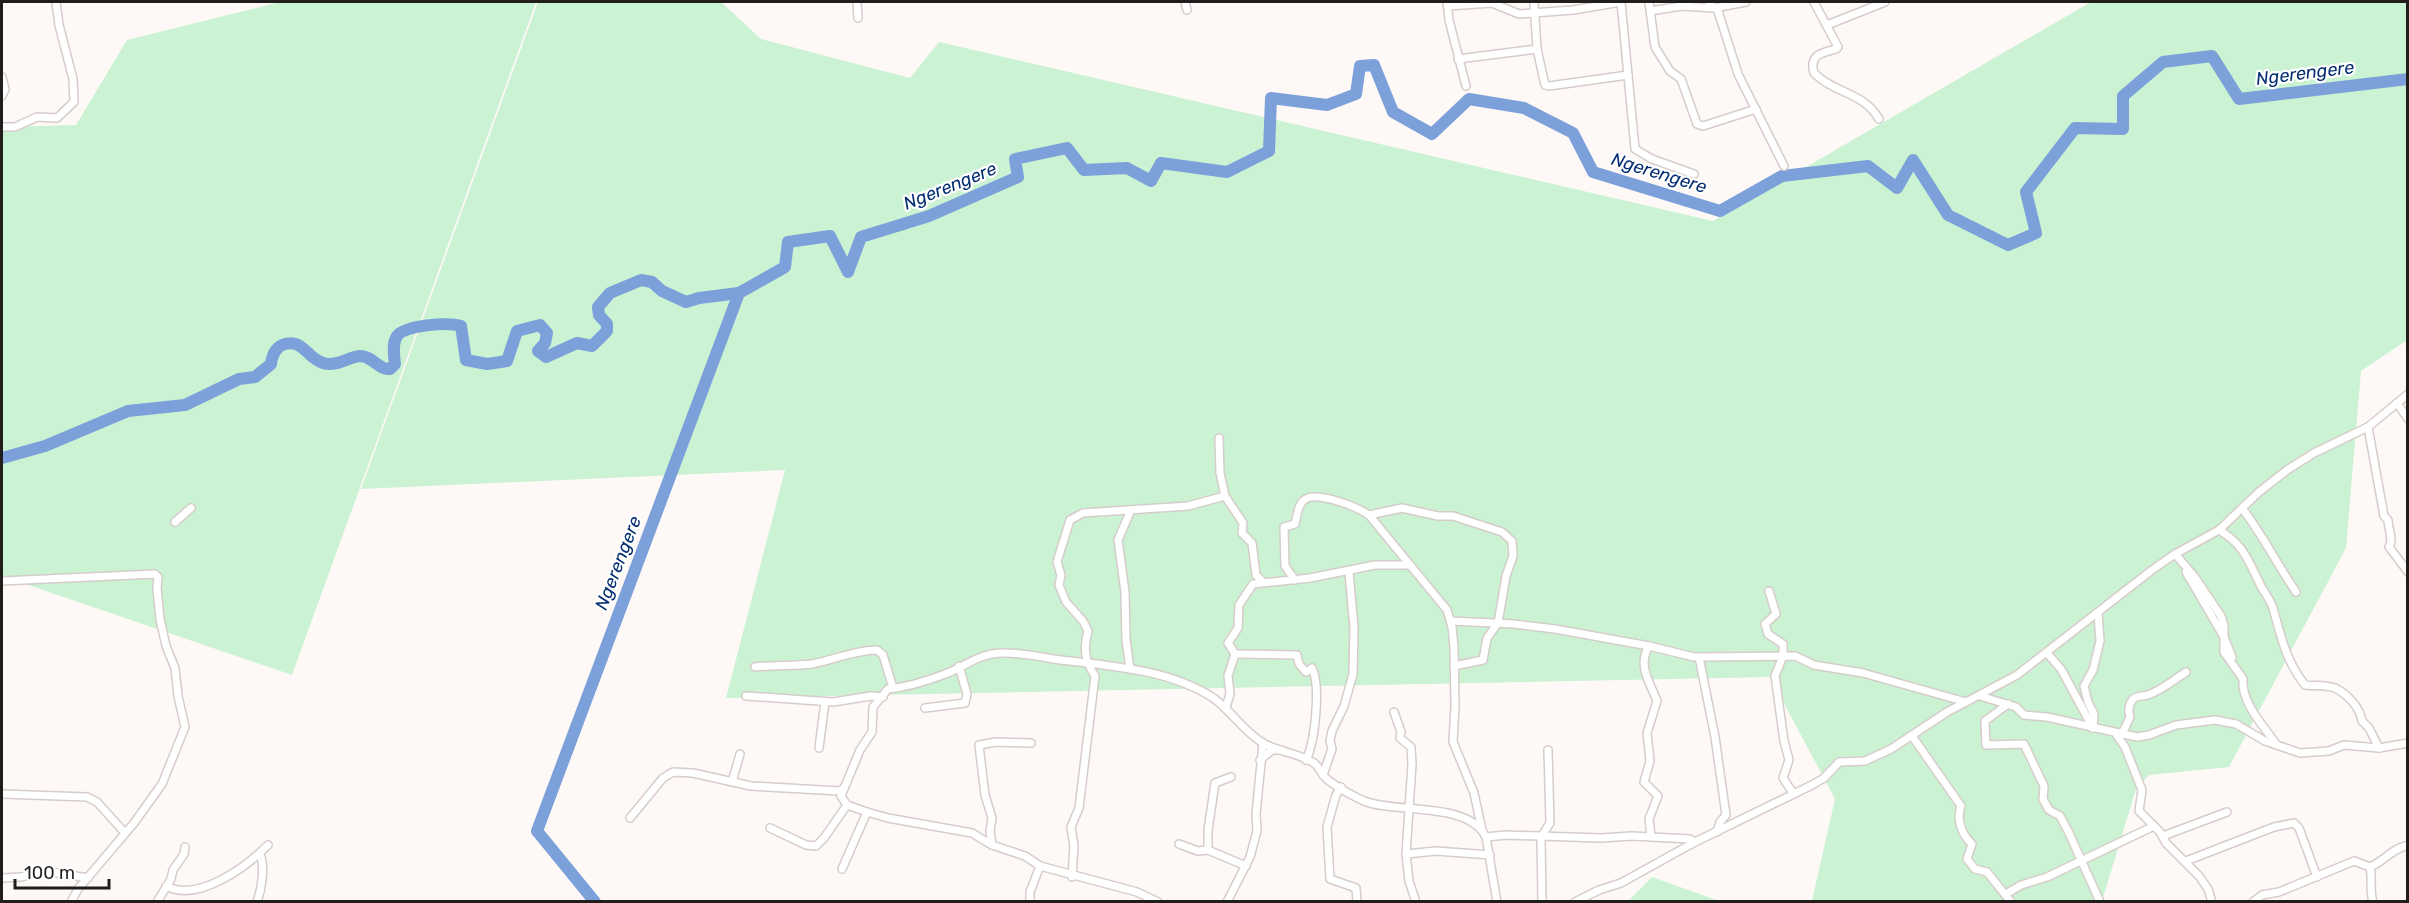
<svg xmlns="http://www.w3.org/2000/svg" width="2409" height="903" font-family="Rubik,sans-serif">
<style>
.green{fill:#caf2d3}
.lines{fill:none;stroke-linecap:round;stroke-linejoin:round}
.river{stroke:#7ca0da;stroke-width:12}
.minor-casing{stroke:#d6cdca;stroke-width:10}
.minor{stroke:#fff;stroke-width:7}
.labels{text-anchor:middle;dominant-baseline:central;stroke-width:4.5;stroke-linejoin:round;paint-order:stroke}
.water-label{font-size:18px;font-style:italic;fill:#052f72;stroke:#fff}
</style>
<rect width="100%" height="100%" fill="#fef9f7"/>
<g class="green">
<path d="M280,2H536L292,675L2,576V127L76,125L127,40Z"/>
<path d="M538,2H721L761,39L910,78L939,42L1713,221L2091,2H2407V340L2361,371L2346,548L2229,767L2149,775L2136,789L2102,901H1812L1835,799L1770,677L726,698L785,470L361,489Z"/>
<path d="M1652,877L1719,901H1628Z"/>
</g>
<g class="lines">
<g class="river">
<path d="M2,458L45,446L128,411L185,405L239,379L255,377L271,364C272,356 274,349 282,345C303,337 306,358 323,363C337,367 348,357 360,356C373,356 378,370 390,369L395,364C394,355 392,344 397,336C405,325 448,322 461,326L466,360L487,364L507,361L517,331L540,325L547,333L545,343L538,351L546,357L577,343L592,346L607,331V324L599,315L598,307L610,293L641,280L652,282L662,291L686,302L699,298L739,293"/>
<path d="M595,902L537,831L739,293L785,267L788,242L830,236L848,272L861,237L929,216L1018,177L1015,159L1067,148L1084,170L1127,168L1151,181L1161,163L1227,172L1269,151L1271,98L1327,105L1356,94L1360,66L1374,65L1393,112L1432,134L1469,99L1524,108L1573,133L1593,172L1720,211L1782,176L1868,166L1897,188L1913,160L1948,215L2008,245L2036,233L2026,192L2075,128L2123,129V96L2163,62L2212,56L2239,99L2408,79"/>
</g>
<defs>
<g id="minor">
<path d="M857,2L858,18"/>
<path d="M1185,2L1187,10"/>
<path d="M1447,2L1449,20L1466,86"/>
<path d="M1534,2L1537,49L1545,85L1549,86L1628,75"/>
<path d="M1621,2L1635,149L1652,159L1694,174"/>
<path d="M1649,2L1655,47L1670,71L1681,79L1697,124L1703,126L1756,109"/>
<path d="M1709,2L1718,11L1738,74L1784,166"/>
<path d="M1814,2L1838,47L1836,49C1821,53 1809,55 1814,73C1835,94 1864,92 1879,119"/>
<path d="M1448,6L1492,3L1519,14L1573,10L1621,2"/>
<path d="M1650,11L1682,6L1714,8L1746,2"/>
<path d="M1827,25L1885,2"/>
<path d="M1458,59L1537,49"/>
<path d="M2,77L5,89L2,96"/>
<path d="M2,127H15L37,117L57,118L74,102L73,79L59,25L56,2"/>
<path d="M2397,403L2408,419"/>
<path d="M2368,427L2384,516L2388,520C2388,529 2394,539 2389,547L2408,572"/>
<path d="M1219,438L1220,473L1225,496L1243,523L1242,533L1252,543L1256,575L1263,582"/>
<path d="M2242,508C2262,534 2277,564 2296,592"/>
<path d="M1369,515L1402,508L1438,516H1453L1502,532L1512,541L1513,556L1506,576L1498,623L1487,638L1483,660L1454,666"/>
<path d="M175,522L191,508"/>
<path d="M2219,530C2245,545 2249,563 2262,588C2266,595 2271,601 2273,608C2281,637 2286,661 2305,685C2314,686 2327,685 2335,688C2347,694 2360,707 2362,721L2369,728L2379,748"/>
<path d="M2175,554L2194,576L2221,616L2224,626V652L2243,679C2241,703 2263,725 2276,744"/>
<path d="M2186,572L2224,637L2232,657"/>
<path d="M1295,580L1285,566L1284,527L1295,524C1297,517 1297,507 1303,501C1314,489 1357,507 1369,515L1447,610L1452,627L1454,647L1455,706L1453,742L1474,793L1482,830"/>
<path d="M2,581L155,574L158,577L157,588L160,619L166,646L175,668L178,696L185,727L162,784L134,823L78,889L71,902"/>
<path d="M1769,591L1776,614L1765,624L1768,634L1783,644V656L1775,676L1784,741L1789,760L1783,778L1793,793"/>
<path d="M1451,621L1514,624L1555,629L1649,646L1694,657L1795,656L1814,665L1863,673L1966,702"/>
<path d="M1649,646C1637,666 1650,682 1657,701L1647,733L1650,761L1644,782L1658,796L1649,819L1651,836"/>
<path d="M2047,653L2061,669L2093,728"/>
<path d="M1235,654L1297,655L1299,664L1306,672L1312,668C1321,686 1315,742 1306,760"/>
<path d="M1699,657L1715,737L1726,815L1720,822L1717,832"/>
<path d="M755,667C774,665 793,666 812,664C834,660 855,650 877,650L883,655L893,688"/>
<path d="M1130,669L1126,640L1125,592L1118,540L1131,510"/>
<path d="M746,696L833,702L871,696L883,697"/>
<path d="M1980,696L2016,707L2024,715L2047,717L2137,737L2149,735L2176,725L2215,720L2236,724L2265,741L2300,753L2329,751L2344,745L2379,748L2408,743"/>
<path d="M2008,704L1985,721L1986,745L2024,744L2044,786L2043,799L2049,810L2060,816L2069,833L2100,902"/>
<path d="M1226,707L1230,694L1228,676L1235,654L1228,643L1238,628L1239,605L1253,584L1310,578L1375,565H1408"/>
<path d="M925,708L965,703L967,694L959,666"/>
<path d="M1394,712L1401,732L1400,738L1411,747L1412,764L1406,854L1409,881L1416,902"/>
<path d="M2093,728L2094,714L2088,702L2084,686L2093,670L2100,641L2098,613"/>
<path d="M2116,734L2125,747L2142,790L2139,811L2160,832L2166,843L2199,876L2208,889L2212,902"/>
<path d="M2122,734L2130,717C2128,711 2129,704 2133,699C2138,695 2142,697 2148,695C2162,690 2174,680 2186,672"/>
<path d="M1912,736L1961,806C1956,820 1962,835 1972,844L1967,859L1975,869L1987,872L2011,902"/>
<path d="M819,748L825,702"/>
<path d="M1260,760L1272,750H1281"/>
<path d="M1323,775L1332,749L1330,741L1332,731L1344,706L1353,674L1354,628L1349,572"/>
<path d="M732,782L740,754"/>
<path d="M1341,787L1336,795L1327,827L1330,879L1356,888L1357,902"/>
<path d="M2,794L87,797L97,802L125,833"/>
<path d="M630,818L663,778L673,772L693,773L751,786L839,791L843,789"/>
<path d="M770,828L806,845L816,846L824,838L847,805"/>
<path d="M2163,836L2227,812"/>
<path d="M1486,837L1506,835L1601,838L1632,836L1690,839L1695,842"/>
<path d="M1179,844L1198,851L1208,850L1246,866"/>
<path d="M992,845L990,831L992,818L985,795L979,745L996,742L1031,743"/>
<path d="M1208,850V830L1215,783L1231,777"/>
<path d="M1406,854L1436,851L1490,855"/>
<path d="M2186,861L2274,827L2294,823L2299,828L2317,877"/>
<path d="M2370,867C2385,861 2389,850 2408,845"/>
<path d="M842,869L867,812"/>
<path d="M1072,877L1074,846L1071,827L1079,808L1095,676C1085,661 1083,649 1088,631L1083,621L1066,602L1059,585L1061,575L1057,562L1070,520L1083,513L1188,506L1225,496"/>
<path d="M2,878L21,877L44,871L88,878"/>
<path d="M166,886C198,903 246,867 268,845"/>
<path d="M2006,894L2021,885L2047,877L2154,826"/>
<path d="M157,902L171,879L173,870L184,854L185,847"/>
<path d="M257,902C262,888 265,867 260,854"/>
<path d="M1030,902V892L1040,866"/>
<path d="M1158,902L1137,892L1040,866L1025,856L992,845L972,833L888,818L867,812L847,805L841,796L860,750L872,732L873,707L888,689C908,687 927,681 945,674C964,667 978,654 1000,653C1018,652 1036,656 1054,659C1107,666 1166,668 1212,697C1231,710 1243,731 1263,743C1278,752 1299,753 1314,763C1320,767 1322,776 1328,780C1337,787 1353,796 1364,801C1397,814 1468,801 1486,837L1497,902"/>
<path d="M1227,902L1250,857L1257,831L1256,814L1263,743"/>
<path d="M1542,902L1541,837L1550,823L1548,750"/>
<path d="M1575,902L1599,890L1621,883L1695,842L1812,785L1824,778L1839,762L1865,761L1891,749L1947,712L2017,675L2152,570L2175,554L2219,530L2259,492L2287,470L2314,453L2368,427L2408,394"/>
<path d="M2253,902L2262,895L2279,892L2354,861L2370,867C2373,880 2369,889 2373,902"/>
</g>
</defs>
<use href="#minor" class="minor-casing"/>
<use href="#minor" class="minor"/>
</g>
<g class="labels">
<g class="water-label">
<text transform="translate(2305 73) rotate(-7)">Ngerengere</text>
<text transform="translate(1659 173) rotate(17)">Ngerengere</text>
<text transform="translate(950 186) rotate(-22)">Ngerengere</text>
<text transform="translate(618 563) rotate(-69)">Ngerengere</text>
</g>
</g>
<rect width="2409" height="903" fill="none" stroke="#201d1c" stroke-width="6"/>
<path d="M15 879v9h94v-9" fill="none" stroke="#201d1c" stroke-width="3"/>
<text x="24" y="879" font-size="18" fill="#201d1c" stroke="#ffffff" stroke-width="4.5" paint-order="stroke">100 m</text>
</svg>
